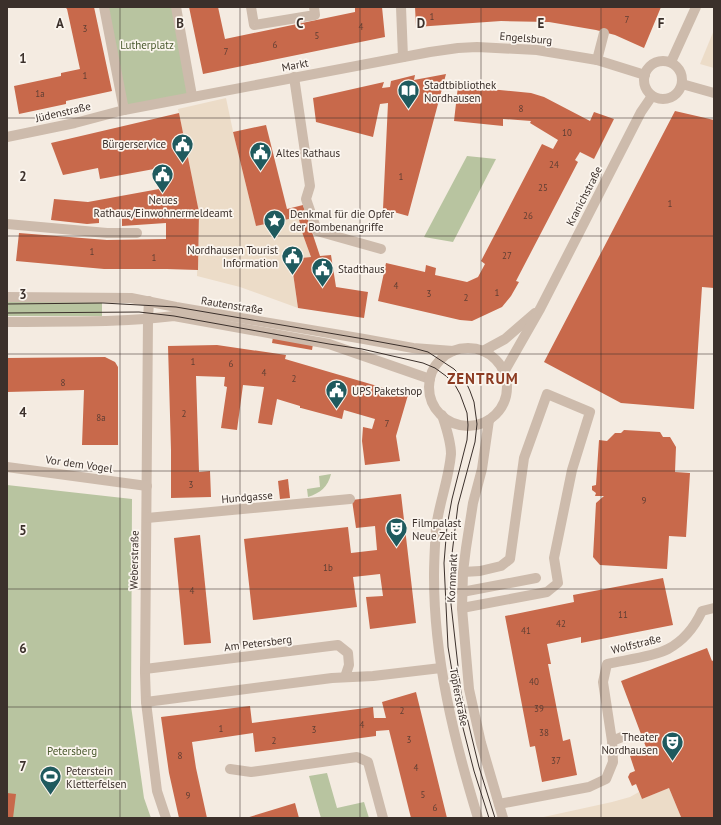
<svg xmlns="http://www.w3.org/2000/svg" width="721" height="825" font-family="'PT Sans',sans-serif">
<style>
.green{fill:#b8c4a0}
.plaza{fill:#ecdcc8}
.building{fill:#c8694b}
.lines{fill:none;stroke-linecap:round;stroke-linejoin:round}
.service{stroke:#cdbbac;stroke-width:10}
.minor{stroke:#cdbbac;stroke-width:10}
.tram{stroke:#3b302b;stroke-width:1}
.grid{fill:none;stroke:#3b302b;stroke-width:1;stroke-opacity:0.55}
.labels{text-anchor:middle;dominant-baseline:central;stroke-width:3.5;stroke-linejoin:round;paint-order:stroke}
.number-label{font-size:9px;fill:#5e3e33}
.street-label{font-size:11px;fill:#3b302b;stroke:#fbf5ee}
.park-label{font-size:11px;fill:#4a5a2e;stroke:#fbf5ee}
.poi-label{font-size:11px;fill:#3b302b;stroke:#fbf5ee;text-anchor:start}
.district-label{font-size:15px;font-weight:bold;letter-spacing:1px;fill:#8c3b22;stroke:#fbf5ee}
.grid-label{font-size:13px;text-anchor:middle;font-weight:bold;fill:#3b302b;stroke:#fbf5ee;stroke-width:3.5;stroke-linejoin:round;paint-order:stroke}
</style>
<rect width="100%" height="100%" fill="#f4ebe1"/>
<g class="green">
<path d="M104,7H176L192,96L124,110Z"/>
<path d="M467,156L496,159L453,242L424,237Z"/>
<rect x="7" y="300" width="95" height="16"/>
<path d="M331,474C328,487 320,493 308,497L307,489L320,487L319,476Z"/>
<path d="M7,485L132,499L131,706L144,798L151,818H7Z"/>
<path d="M327,773L337,808L364,802L369,818H321L309,776Z"/>
</g>
<g class="plaza">
<path d="M714,30V68L700,64Z"/>
<path d="M226,98L234,136L256,226L289,219V217L298,216L303,235L311,257L291,259L298,308L240,287L197,276L199,212L178,109Z"/>
<path d="M669,788L681,817L680,818H539L612,802L630,797L639,792L642,799Z"/>
</g>
<g class="building">
<path d="M65,7H94L112,91L66,101V104L19,114L14,86L61,76V73L80,69L67,9Z"/>
<path d="M189,7H218L225,39L355,12V7H382L385,37L203,74Z"/>
<path d="M415,7L628,8L661,7L644,48L615,35L596,30L549,22L501,21L416,27Z"/>
<path d="M446,74L408,216L383,209L388,103L380,104L373,137L316,122L313,98L384,82L382,88L390,87L391,81L415,75L414,80Z"/>
<path d="M458,86L531,93L544,97L590,121L594,112L614,119L594,159L580,152L575,160L578,162L516,281L519,282L511,296L502,307L472,321L460,320L378,301L386,263L425,272L426,265L436,268L435,275L467,282L478,277L485,264L481,261L542,144L553,149L558,140L530,123L531,121L503,119V126L454,121Z"/>
<path d="M675,111L714,120V288L702,287L694,409L621,403L544,362Z"/>
<path d="M179,113L199,212L198,270L167,269H104L16,261L19,233L107,240L166,239V223L122,226V218L99,215V223L87,224L51,220L54,199L88,202L159,189L154,169L100,179L98,168L63,175L51,143Z"/>
<path d="M266,125L287,209L303,205L320,256L331,255L336,287L368,292L364,318L298,308L291,259L311,257L303,235L298,216L289,217V219L256,226L233,132Z"/>
<path d="M273,337L313,344L312,350L272,343Z"/>
<path d="M217,345L286,355L285,359L408,395L396,436L400,461L365,465L362,441L363,427L372,429L375,419L344,410L342,419L301,408H300V406L277,399L272,425L258,423L264,387L243,385L237,430L221,428L227,387L224,386L225,377L196,376L199,472L210,471L211,497L171,498V450L168,346Z"/>
<path d="M105,357L115,362L118,367V445H82L84,390L7,392V358Z"/>
<path d="M624,430L660,432L663,437H670L676,447L675,472L690,473L686,537L669,536L667,569L600,565L593,557L596,503L604,496H595L596,493L592,490V486L596,485L599,440L607,441L615,433H621Z"/>
<path d="M288,479L290,498L280,499L278,481Z"/>
<path d="M401,494L416,623L370,629L366,597L383,596L380,574L353,577L357,607L253,620L244,539L348,527L351,553L377,550L375,526L356,528L352,500Z"/>
<path d="M200,535L211,643L184,645L174,538Z"/>
<path d="M663,578L673,625L581,643V637L547,644L551,664H548L563,741L570,739L577,775L542,782L535,746L530,747L505,616L574,602L573,595Z"/>
<path d="M707,648L712,661L714,660V818H680L681,817L669,788L642,799L636,784L632,786L628,777L630,773L635,771L630,756L647,750L621,681Z"/>
<path d="M416,692L447,818H411L389,730L376,731V736L255,752L253,733L192,742L196,768L207,818H179L169,773L161,717L250,706L252,723L373,707L374,718H386L382,702Z"/>
<path d="M7,793L16,794L13,818H7Z"/>
<path d="M295,803L299,818H246Z"/>
</g>
<g class="lines">
<g class="service">
<path d="M251,7L254,25L315,15L314,7"/>
<path d="M597,60L604,33"/>
<path d="M7,224L107,233H137"/>
<path d="M462,592L536,578"/>
<path d="M462,608L547,592L558,583L554,558L572,470L590,412L547,394L524,458L510,559L501,566L480,571L463,572"/>
<path d="M612,741L622,737"/>
</g>
<g class="minor">
<path d="M104,7L124,110"/>
<path d="M176,7L192,96"/>
<path d="M401,7L403,57"/>
<circle cx="663" cy="80" r="19"/>
<path d="M671,62L696,7"/>
<path d="M294,77L310,186L306,199L317,231L381,249"/>
<path d="M682,84L714,93"/>
<path d="M7,137L75,123L124,110L430,52L458,48L477,47L537,50L597,60L645,75"/>
<path d="M7,297L131,298L176,307L364,339L413,348L453,351"/>
<path d="M149,301L148,319L145,673L146,702L157,791L166,818"/>
<path d="M7,322C63,321 118,323 174,316L329,344L430,379"/>
<circle cx="468" cy="387" r="39"/>
<path d="M483,351L505,339L535,313"/>
<path d="M504,372L540,309L641,112L652,96"/>
<path d="M442,415C446,427 451,441 451,454C449,479 439,503 436,528C435,544 434,561 434,577C434,659 454,740 478,818"/>
<path d="M489,420L482,469L473,503L466,548L463,572L462,608L469,689L481,743L503,818"/>
<path d="M7,467L147,486"/>
<path d="M147,518L350,499"/>
<path d="M145,669L338,645L348,653L349,665L345,677"/>
<path d="M146,702L332,678L373,676L441,668"/>
<path d="M230,769L251,772L266,770L357,757L368,762L383,818"/>
<path d="M499,804L589,787L606,779L613,762L612,741L603,682L607,664C624,660 653,657 668,649C683,641 695,626 702,611L714,608"/>
</g>
<g class="tram">
<path d="M7,304L103,303L176,307L364,339L413,348L428,352L454,369L465,380L470,391L474,402L477,424L475,442L458,505L451,562V604L461,693L479,767L495,818"/>
<path d="M7,313L139,312L174,316L329,344L362,349L423,363L435,368L446,376L455,385L460,394L467,413L468,425L467,440L452,499L447,526L444,563L448,647L457,701"/>
<path d="M462,724L474,771L489,818"/>
</g>
</g>
<path class="grid" d="M120,7V818M240,7V818M360,7V818M481,7V818M601,7V818M7,118H714M7,236H714M7,354H714M7,471H714M7,589H714M7,707H714"/>
<defs>
<symbol id="library-pin" viewBox="-11 -11 22 30"><path d="M0 17L-7.5 6A9.5 9.5 0 1 1 7.5 6Z" fill="#1f5a5e" stroke="#fbf5ee"/><path d="M-6-4Q-3-5.5-.7-3.5V5Q-3 3-6 4ZM6-4Q3-5.5 .7-3.5V5Q3 3 6 4Z" fill="#fff"/></symbol>
<symbol id="civic-pin" viewBox="-11 -11 22 30"><path d="M0 17L-7.5 6A9.5 9.5 0 1 1 7.5 6Z" fill="#1f5a5e" stroke="#fbf5ee"/><path d="M-.6-6.5H3V-4.5H.6V-3L4-1V1h2V6H-6V1h2V-1L-.6-3ZM-1.2 2.5V6h2.4V2.5Z" fill="#fff"/></symbol>
<symbol id="sight-pin" viewBox="-11 -11 22 30"><path d="M0 17L-7.5 6A9.5 9.5 0 1 1 7.5 6Z" fill="#1f5a5e" stroke="#fbf5ee"/><path d="M0-6L1.8-2.2L6-1.7L2.9 1.2L3.7 5.4L0 3.3L-3.7 5.4L-2.9 1.2L-6-1.7L-1.8-2.2Z" fill="#fff"/></symbol>
<symbol id="theatre-pin" viewBox="-11 -11 22 30"><path d="M0 17L-7.5 6A9.5 9.5 0 1 1 7.5 6Z" fill="#1f5a5e" stroke="#fbf5ee"/><path d="M-5-5.5Q0-4 5-5.5V0Q5 5 0 6Q-5 5-5 0ZM-3.3-2.5H-1v1.5H-3.3ZM1-2.5H3.3v1.5H1ZM-2.8 1Q0 5.5 2.8 1Z" fill="#fff"/></symbol>
<symbol id="stadium-pin" viewBox="-11 -11 22 30"><path d="M0 17L-7.5 6A9.5 9.5 0 1 1 7.5 6Z" fill="#1f5a5e" stroke="#fbf5ee"/><path d="M0-5a6.5 5 0 1 0 0 10a6.5 5 0 1 0 0-10ZM-3.5-1.8h7v3.6h-7Z" fill="#fff"/></symbol>
</defs>
<g fill-rule="evenodd">
<use href="#library-pin" x="396" y="78" width="25" height="34"/>
<use href="#civic-pin" x="170" y="132" width="25" height="34"/>
<use href="#civic-pin" x="248" y="140" width="25" height="34"/>
<use href="#civic-pin" x="150" y="162" width="25" height="34"/>
<use href="#sight-pin" x="262" y="208" width="25" height="34"/>
<use href="#civic-pin" x="280" y="244" width="25" height="34"/>
<use href="#civic-pin" x="310" y="256" width="25" height="34"/>
<use href="#civic-pin" x="324" y="378" width="25" height="34"/>
<use href="#theatre-pin" x="384" y="516" width="25" height="34"/>
<use href="#theatre-pin" x="660" y="730" width="25" height="34"/>
<use href="#stadium-pin" x="38" y="764" width="25" height="34"/>
</g>
<g class="labels">
<g class="number-label">
<text x="432" y="16">1</text>
<text x="627" y="19">7</text>
<text x="361" y="26">4</text>
<text x="85" y="28">3</text>
<text x="317" y="35">5</text>
<text x="275" y="44">6</text>
<text x="226" y="51">7</text>
<text x="85" y="75">1</text>
<text x="40" y="93">1a</text>
<text x="521" y="108">8</text>
<text x="567" y="132">10</text>
<text x="554" y="164">24</text>
<text x="401" y="176">1</text>
<text x="543" y="187">25</text>
<text x="670" y="203">1</text>
<text x="528" y="215">26</text>
<text x="92" y="251">1</text>
<text x="507" y="255">27</text>
<text x="154" y="257">1</text>
<text x="396" y="285">4</text>
<text x="497" y="292">1</text>
<text x="429" y="293">3</text>
<text x="466" y="297">2</text>
<text x="193" y="361">1</text>
<text x="231" y="363">6</text>
<text x="264" y="372">4</text>
<text x="294" y="378">2</text>
<text x="63" y="382">8</text>
<text x="184" y="413">2</text>
<text x="101" y="417">8a</text>
<text x="387" y="423">7</text>
<text x="191" y="484">3</text>
<text x="644" y="500">9</text>
<text x="328" y="567">1b</text>
<text x="192" y="590">4</text>
<text x="623" y="614">11</text>
<text x="561" y="623">42</text>
<text x="526" y="630">41</text>
<text x="534" y="681">40</text>
<text x="539" y="708">39</text>
<text x="402" y="710">2</text>
<text x="362" y="724">4</text>
<text x="221" y="728">1</text>
<text x="314" y="729">3</text>
<text x="544" y="732">38</text>
<text x="409" y="739">3</text>
<text x="274" y="740">2</text>
<text x="180" y="755">8</text>
<text x="556" y="760">37</text>
<text x="416" y="767">4</text>
<text x="423" y="794">5</text>
<text x="188" y="795">9</text>
<text x="435" y="807">6</text>
</g>
<g class="street-label">
<text transform="translate(526 38) rotate(5)">Engelsburg</text>
<text transform="translate(295 65) rotate(-11)">Markt</text>
<text transform="translate(63 112) rotate(-13)">Jüdenstraße</text>
<text transform="translate(584 196) rotate(-63)">Kranichstraße</text>
<text transform="translate(232 305) rotate(9)">Rautenstraße</text>
<text transform="translate(79 464) rotate(8)">Vor dem Vogel</text>
<text transform="translate(247 497) rotate(-5)">Hundgasse</text>
<text transform="translate(134 560) rotate(-89)">Weberstraße</text>
<text transform="translate(452 578) rotate(-87)">Kornmarkt</text>
<text transform="translate(258 643) rotate(-7)">Am Petersberg</text>
<text transform="translate(636 644) rotate(-14)">Wolfstraße</text>
<text transform="translate(459 697) rotate(79)">Töpferstraße</text>
</g>
<g class="park-label">
<text x="147" y="45">Lutherplatz</text>
<text x="72" y="751">Petersberg</text>
</g>
<g class="poi-label">
<text x="424" y="85">Stadtbibliothek<tspan x="424" dy="13">Nordhausen</tspan></text>
<text x="166" y="144" text-anchor="end">Bürgerservice</text>
<text x="276" y="153">Altes Rathaus</text>
<text x="163" y="200" text-anchor="middle">Neues<tspan x="163" dy="13">Rathaus/Einwohnermeldeamt</tspan></text>
<text x="290" y="214">Denkmal für die Opfer<tspan x="290" dy="13">der Bombenangriffe</tspan></text>
<text x="278" y="250" text-anchor="end">Nordhausen Tourist<tspan x="278" dy="13">Information</tspan></text>
<text x="338" y="269">Stadthaus</text>
<text x="352" y="391">UPS Paketshop</text>
<text x="412" y="523">Filmpalast<tspan x="412" dy="13">Neue Zeit</tspan></text>
<text x="658" y="737" text-anchor="end">Theater<tspan x="658" dy="13">Nordhausen</tspan></text>
<text x="66" y="771">Peterstein<tspan x="66" dy="13">Kletterfelsen</tspan></text>
</g>
<g class="district-label">
<text x="483" y="378">ZENTRUM</text>
</g>
</g>
<g class="grid-label">
<text x="60" y="28">A</text>
<text x="180" y="28">B</text>
<text x="300" y="28">C</text>
<text x="421" y="28">D</text>
<text x="541" y="28">E</text>
<text x="661" y="28">F</text>
<text x="23" y="63">1</text>
<text x="23" y="181">2</text>
<text x="23" y="299">3</text>
<text x="23" y="417">4</text>
<text x="23" y="535">5</text>
<text x="23" y="653">6</text>
<text x="23" y="771">7</text>
</g>
<rect width="721" height="825" fill="none" stroke="#3b302b" stroke-width="16"/>
</svg>
